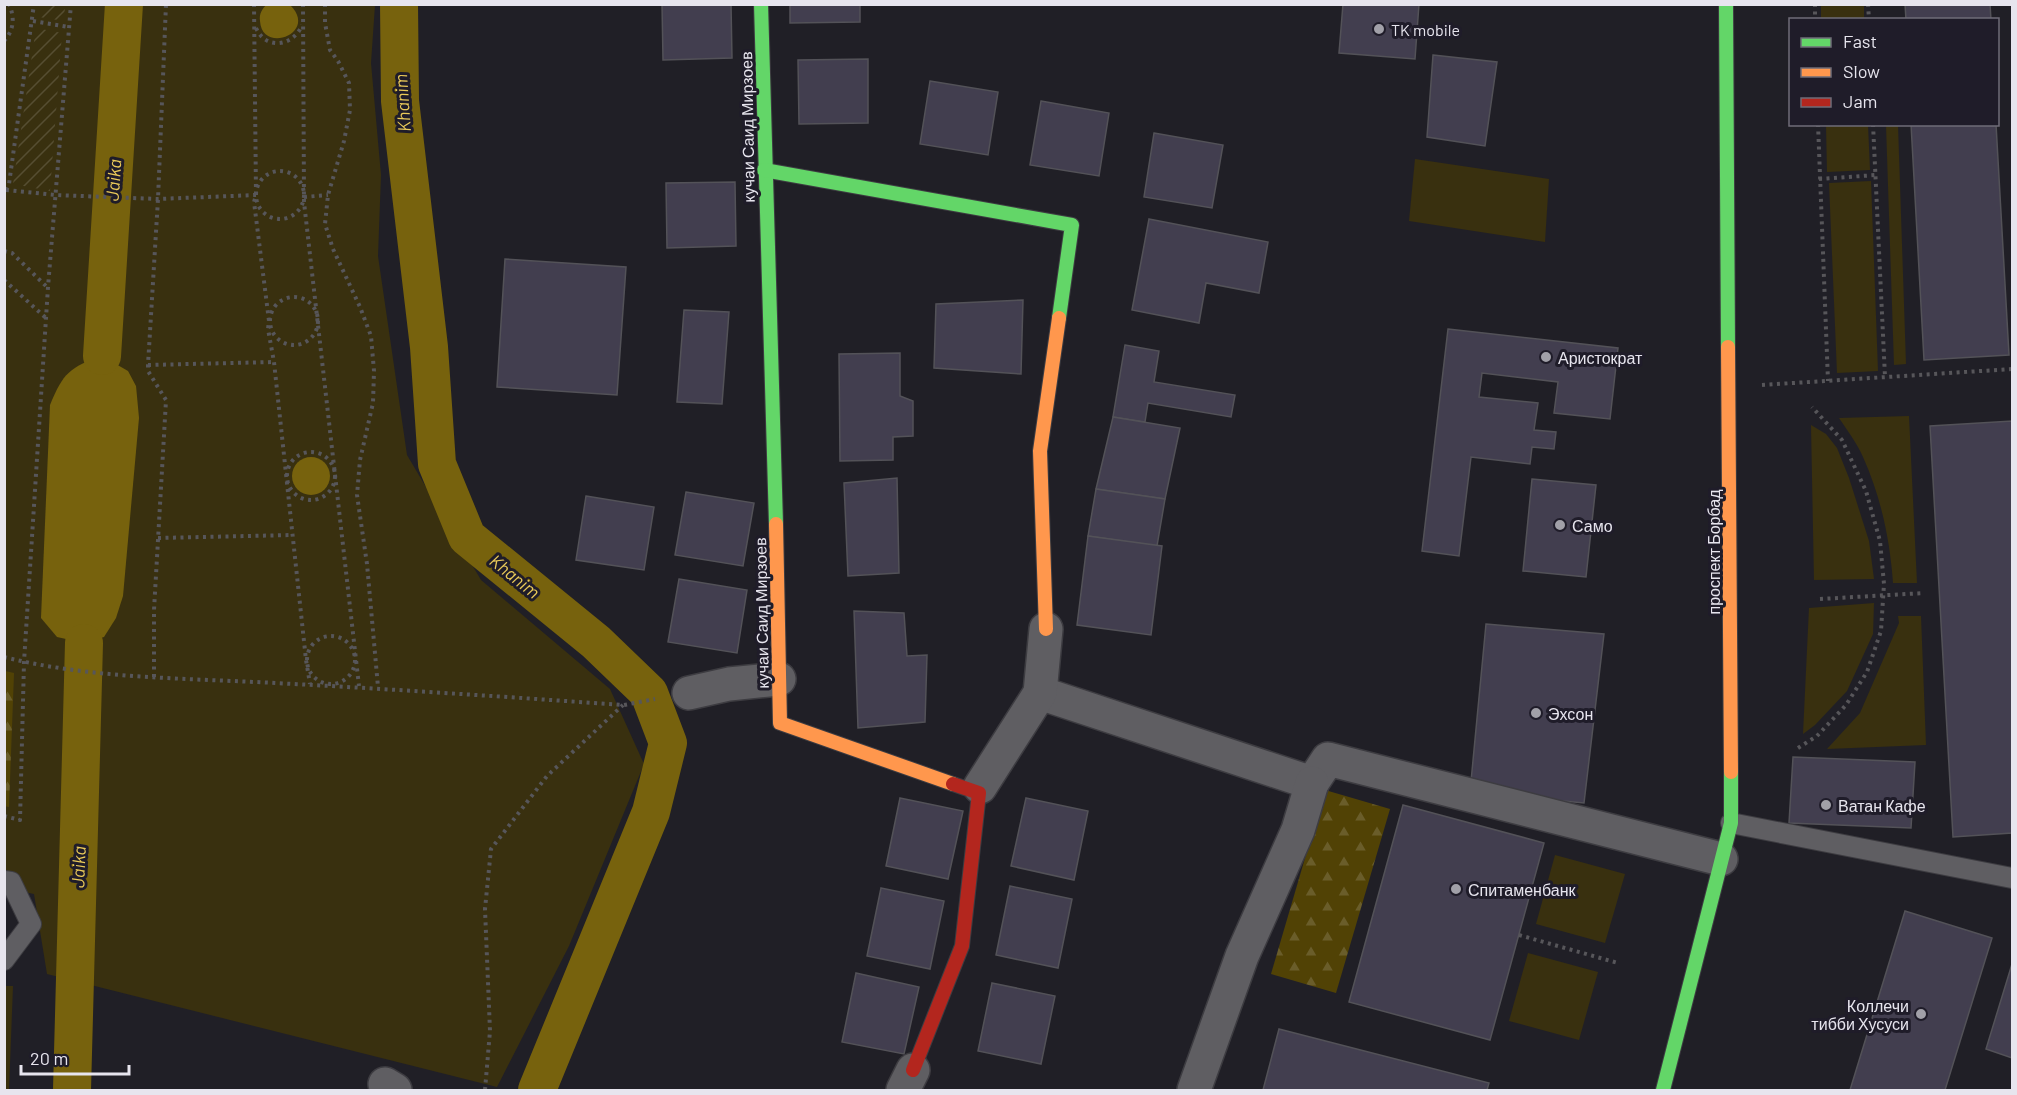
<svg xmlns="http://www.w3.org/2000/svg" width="2017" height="1095" font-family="Barlow,sans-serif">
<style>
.green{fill:#39300f}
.forest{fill:url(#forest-firs)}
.garden{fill:url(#garden-furrows)}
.water{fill:#77620d}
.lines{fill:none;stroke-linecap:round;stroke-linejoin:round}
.canal{stroke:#77620d;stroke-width:38}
.building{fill:#423e4f;stroke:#535258;stroke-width:1.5}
.lane-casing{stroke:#3d3c41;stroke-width:22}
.street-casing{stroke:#3d3c41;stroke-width:36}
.fast-casing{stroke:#3d3c41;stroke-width:16}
.slow-casing{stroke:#3d3c41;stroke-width:16}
.jam-casing{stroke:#3d3c41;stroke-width:16}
.path{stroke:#57565a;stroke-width:4;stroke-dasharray:3 4.5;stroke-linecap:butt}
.lane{stroke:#5f5e62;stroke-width:20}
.street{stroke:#5f5e62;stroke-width:33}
.fast{stroke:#63d668;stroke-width:14}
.slow{stroke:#ff974d;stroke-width:14}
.jam{stroke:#b3261e;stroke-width:14}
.poi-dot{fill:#a1a0a8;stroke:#1f1c29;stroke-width:2}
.labels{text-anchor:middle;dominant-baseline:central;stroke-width:6;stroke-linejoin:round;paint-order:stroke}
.poi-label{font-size:16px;fill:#e7e5ee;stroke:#1f1c29;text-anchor:start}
.street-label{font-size:16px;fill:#e7e5ee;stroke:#1f1c29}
.water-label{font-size:18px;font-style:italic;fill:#eaca59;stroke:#1f1c29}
</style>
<defs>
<pattern id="forest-firs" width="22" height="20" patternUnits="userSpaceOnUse" patternTransform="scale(1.5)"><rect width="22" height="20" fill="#514205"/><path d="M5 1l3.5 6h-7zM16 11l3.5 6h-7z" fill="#6a5d2a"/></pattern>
<pattern id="garden-furrows" width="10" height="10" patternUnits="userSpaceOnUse" patternTransform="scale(1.5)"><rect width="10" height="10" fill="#39300f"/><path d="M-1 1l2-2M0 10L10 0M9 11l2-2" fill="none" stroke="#564e32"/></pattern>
</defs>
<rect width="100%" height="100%" fill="#201f26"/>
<g class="green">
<path d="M4,5H375L371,63L381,175L378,256L407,455L481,580L610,689L644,764L569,946L497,1087L47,974L34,894L5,888Z"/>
<rect x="1821" y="5" width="43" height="14"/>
<path d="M1826,125H1868L1870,170L1827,172Z"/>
<path d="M1886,125H1898L1906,364L1894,365Z"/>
<path d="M1415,159L1549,179L1545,242L1409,221Z"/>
<path d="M1871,181L1878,371L1837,373L1829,183Z"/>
<path d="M1909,416L1917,583H1893C1890,540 1881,497 1863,457C1857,443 1847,430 1839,418Z"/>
<path d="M1811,425L1826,434L1837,448L1849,478L1869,541L1874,579L1814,580Z"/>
<path d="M1874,603L1873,634L1847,691L1815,725L1803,734L1809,608Z"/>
<path d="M1898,616H1921L1926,745L1827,749L1860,713L1899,623Z"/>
<path d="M1555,855L1625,874L1605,943L1536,924Z"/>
<path d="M1528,953L1598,972L1579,1040L1509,1021Z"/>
<path d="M5,986H13L9,1090H4Z"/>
</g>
<g class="forest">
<path d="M5,671L14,673L9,807L4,806Z"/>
<path d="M1325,790L1390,809L1336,993L1271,974Z"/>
</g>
<g class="garden">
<path d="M40,5H65L64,21L39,17Z"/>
<path d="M36,28L62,33L50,191L13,184Z"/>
</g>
<g class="water">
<path d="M267,4L290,5C319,33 262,55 260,21C259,14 262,9 267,4Z"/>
<path d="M102,356L128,371L136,386L139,418L123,596L116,618L104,637L84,643L57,637L41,618L50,405C63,373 70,367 102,356Z"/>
<circle cx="311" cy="476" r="19"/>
</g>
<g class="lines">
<g class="canal">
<path d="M399,4L400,101L429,347L437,464L467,537L596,642L649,693L668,743L651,812L537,1090"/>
<path d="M102,356L124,4"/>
<path d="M72,1090L84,643"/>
</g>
</g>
<g class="building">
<path d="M662,4H731L732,58L663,60Z"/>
<path d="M790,4H860V22L790,23Z"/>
<path d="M1343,4H1419L1415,59L1339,53Z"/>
<path d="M1905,4H1990L1991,20H1906Z"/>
<path d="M1433,55L1497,62L1485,146L1427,137Z"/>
<path d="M868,59V123L799,124L798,60Z"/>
<path d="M930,81L998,92L988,155L920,144Z"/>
<path d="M1041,101L1109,113L1099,176L1030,165Z"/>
<path d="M1911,124H1996L2009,355L1924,360Z"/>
<path d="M1154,133L1223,145L1212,208L1144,197Z"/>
<path d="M735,182L736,246L667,248L666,183Z"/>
<path d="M1149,219L1268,242L1259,293L1206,283L1199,323L1132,310Z"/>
<path d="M505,259L626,267L617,395L497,387Z"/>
<path d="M1023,300L1021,374L934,368L936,304Z"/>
<path d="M684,310L729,312L722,404L677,402Z"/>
<path d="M1448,329L1618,348L1610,419L1554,413L1558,382L1482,373L1479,397L1538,403L1534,430L1556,432L1554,449L1532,447L1530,464L1471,457L1459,556L1422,551Z"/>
<path d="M1125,345L1159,351L1154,382L1235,395L1231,417L1148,403L1145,422L1113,417Z"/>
<path d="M900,353V396L913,401V436L893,437V460L840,461L839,354Z"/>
<path d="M1113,417L1180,428L1165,499L1096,489Z"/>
<path d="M2012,421V833L1953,837L1930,426Z"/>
<path d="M897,478L899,573L848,576L844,483Z"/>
<path d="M1532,479L1596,485L1586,577L1523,571Z"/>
<path d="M1096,489L1165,499L1157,546L1088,536Z"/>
<path d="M686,492L754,503L743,566L675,555Z"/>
<path d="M586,496L654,507L644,570L576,560Z"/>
<path d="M1088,536L1162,546L1151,635L1077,625Z"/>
<path d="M679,579L747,590L737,653L668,642Z"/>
<path d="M854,611L904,613L907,656L927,655L925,722L858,728Z"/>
<path d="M1486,624L1604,634L1584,803L1470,792Z"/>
<path d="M1793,757L1915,762L1911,828L1789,823Z"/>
<path d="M900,798L963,811L948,879L886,866Z"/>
<path d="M1026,798L1088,811L1074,880L1011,866Z"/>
<path d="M1403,805L1544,843L1490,1040L1349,1002Z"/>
<path d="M1010,886L1072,899L1058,968L996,955Z"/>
<path d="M881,888L944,901L930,969L867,956Z"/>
<path d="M1905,911L1992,938L1945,1090H1850Z"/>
<path d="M2012,964V1058L1986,1049Z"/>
<path d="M856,973L919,987L904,1054L842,1042Z"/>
<path d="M992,983L1055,996L1041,1064L978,1051Z"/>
<path d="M1279,1029L1489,1083L1487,1090H1263Z"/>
</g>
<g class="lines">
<defs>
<g id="lane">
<path d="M1731,823L2012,878"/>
<path d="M4,881L11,882L31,924L4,960"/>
</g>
<g id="street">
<path d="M689,693L729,684L779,679"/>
<path d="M1040,693L1312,783L1328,759L1721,859"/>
<path d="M980,787L1040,693L1046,629"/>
<path d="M385,1084L395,1090"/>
<path d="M903,1090L913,1070"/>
<path d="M1194,1090L1242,956L1298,830L1312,783"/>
</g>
<g id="fast">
<path d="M761,4L776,524"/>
<path d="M1726,4L1728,347"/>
<path d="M764,170L1072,225L1059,318"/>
<path d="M1663,1090L1731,823V772"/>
</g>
<g id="slow">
<path d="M1728,347L1731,772"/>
<path d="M776,524L780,723L953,784"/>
<path d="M1046,629L1040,451L1059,318"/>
</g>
<path id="jam" d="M913,1070L962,946L979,793L953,784"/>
</defs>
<use href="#lane" class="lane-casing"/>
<use href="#street" class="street-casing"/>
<use href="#fast" class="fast-casing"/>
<use href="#slow" class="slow-casing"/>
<use href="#jam" class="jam-casing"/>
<g class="path">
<path d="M254,4L256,195L254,202L269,321L268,329L274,362L306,660L310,684"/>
<path d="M303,4L304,202L359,686"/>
<path d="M325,4V23L330,50L338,61L349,83L350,110L344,141L328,195L325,224L333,249L360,307L371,336L374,371L373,403L360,460L357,495L367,564L378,687"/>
<path d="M1815,4V20"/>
<path d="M1868,4L1869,20"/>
<path d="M33,21L69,27"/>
<path d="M256,28C266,51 294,46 302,25"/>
<path d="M4,41C14,30 15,18 9,4"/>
<path d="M4,79V90"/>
<path d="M1818,124L1828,381"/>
<path d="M1873,124L1885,377"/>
<circle cx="280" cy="195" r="24"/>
<path d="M1819,179L1876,175"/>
<path d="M6,190L55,195L158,199L256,195"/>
<path d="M6,190L9,184L34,4"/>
<path d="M304,197L328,195"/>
<path d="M4,251L12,253L47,287"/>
<path d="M4,280L46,318"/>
<circle cx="294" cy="321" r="24"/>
<path d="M148,365L274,362"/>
<path d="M1762,385L2012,369"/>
<circle cx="311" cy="476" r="24"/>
<path d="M158,538L293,535"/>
<path d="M1820,599L1924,593"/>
<circle cx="331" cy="660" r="24"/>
<path d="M4,657C92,679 185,678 275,683C391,689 507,697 624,705L655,699"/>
<path d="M154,677V610L166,400L148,371V365L158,199L166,4"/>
<path d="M1798,748L1817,736L1846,705L1867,672L1881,631L1884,584L1880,541L1866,491L1842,440L1812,407"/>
<path d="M4,816L20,820L24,662L48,287L71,4"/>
<path d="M1519,935L1618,963"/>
<path d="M485,1090L490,1031L485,909L491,849L547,776L623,705"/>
</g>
<use href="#lane" class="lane"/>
<use href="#street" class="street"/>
<use href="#fast" class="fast"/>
<use href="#slow" class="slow"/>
<use href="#jam" class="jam"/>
</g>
<g class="poi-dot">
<circle cx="1379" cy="29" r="6"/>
<circle cx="1546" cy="357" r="6"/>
<circle cx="1560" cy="525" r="6"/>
<circle cx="1536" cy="713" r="6"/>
<circle cx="1826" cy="805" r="6"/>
<circle cx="1456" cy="889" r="6"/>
<circle cx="1921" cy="1014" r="6"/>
</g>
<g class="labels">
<g class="poi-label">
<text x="1391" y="29">TK mobile</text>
<text x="1558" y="357">Аристократ</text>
<text x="1572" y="525">Само</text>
<text x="1548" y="713">Эхсон</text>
<text x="1838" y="805">Ватан Кафе</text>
<text x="1468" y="889">Спитаменбанк</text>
<text x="1909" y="1005" text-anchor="end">Коллечи<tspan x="1909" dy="18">тибби Хусуси</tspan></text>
</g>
<g class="street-label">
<text transform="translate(747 127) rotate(-91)">кучаи Саид Мирзоев</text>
<text transform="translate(1713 552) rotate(-90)">проспект Борбад</text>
<text transform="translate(761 613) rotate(-91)">кучаи Саид Мирзоев</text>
</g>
<g class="water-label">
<text transform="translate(402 103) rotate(-94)">Khanim</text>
<text transform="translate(113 180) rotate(-86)">Jaika</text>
<text transform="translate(515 576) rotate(39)">Khanim</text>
<text transform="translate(78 867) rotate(-88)">Jaika</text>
</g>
</g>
<rect width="2017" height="1095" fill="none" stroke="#e7e5ee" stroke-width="12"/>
<rect x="1789" y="18" width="210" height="108" fill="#1f1c29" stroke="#6f6c78" stroke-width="1.5"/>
<rect x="1801" y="38" width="30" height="9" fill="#63d668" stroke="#6f6c78" stroke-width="1.5"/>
<text x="1843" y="48" font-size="18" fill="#e7e5ee">Fast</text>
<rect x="1801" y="68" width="30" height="9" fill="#ff974d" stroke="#6f6c78" stroke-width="1.5"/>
<text x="1843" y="78" font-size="18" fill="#e7e5ee">Slow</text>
<rect x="1801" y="98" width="30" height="9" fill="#b3261e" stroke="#6f6c78" stroke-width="1.5"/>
<text x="1843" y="108" font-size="18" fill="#e7e5ee">Jam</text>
<path d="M21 1065v9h108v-9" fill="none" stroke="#e7e5ee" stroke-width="3"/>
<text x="30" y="1065" font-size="18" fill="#e7e5ee" stroke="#1f1c29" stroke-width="4.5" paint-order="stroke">20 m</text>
</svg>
